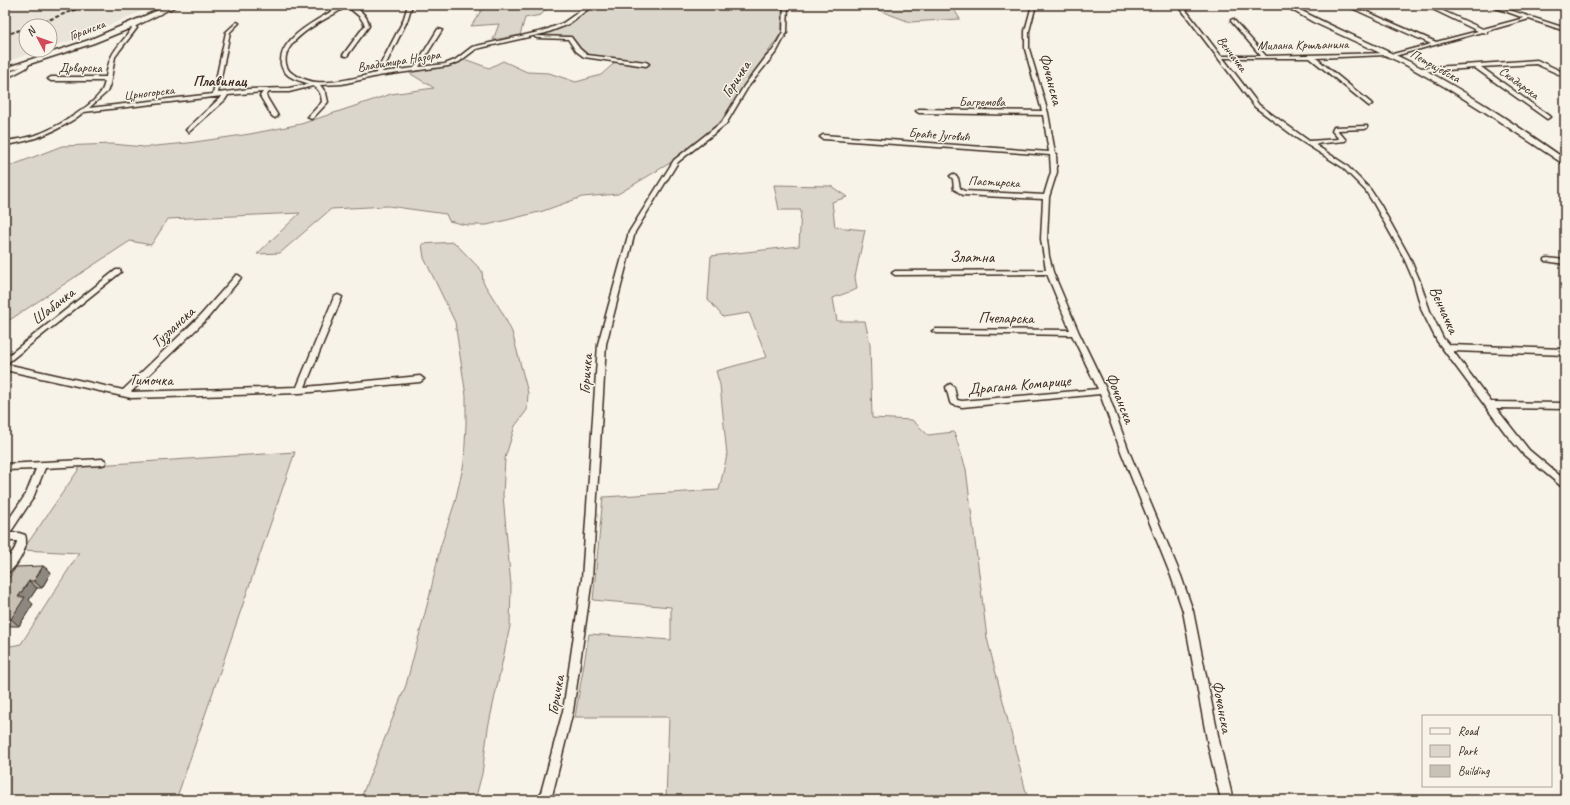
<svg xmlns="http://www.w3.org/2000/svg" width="1570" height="805" font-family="Caveat,sans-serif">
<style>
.built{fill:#e9e4d9}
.green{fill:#dbd6cb;stroke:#8b8074}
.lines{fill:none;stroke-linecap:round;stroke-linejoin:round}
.street-casing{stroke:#3b2a1e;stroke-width:3}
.secondary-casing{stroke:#3b2a1e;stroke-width:3}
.street{fill:#f7f3e8;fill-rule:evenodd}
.secondary{fill:#f7f3e8;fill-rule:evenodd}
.rail{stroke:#3b2a1e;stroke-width:2;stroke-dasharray:4 2;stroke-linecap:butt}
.wall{fill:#aca69d;stroke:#3b2a1e}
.shaded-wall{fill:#8c877f;stroke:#3b2a1e}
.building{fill:#c8c1b6;stroke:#3b2a1e}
.labels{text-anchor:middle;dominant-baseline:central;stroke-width:3;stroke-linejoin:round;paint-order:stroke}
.far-street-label{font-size:13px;fill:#3b2a1e;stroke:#f7f3e8}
.far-quarter-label{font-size:15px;font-weight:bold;fill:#3b2a1e;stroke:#f7f3e8}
.street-label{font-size:16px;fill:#3b2a1e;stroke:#f7f3e8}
</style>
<rect width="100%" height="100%" fill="#f7f3e8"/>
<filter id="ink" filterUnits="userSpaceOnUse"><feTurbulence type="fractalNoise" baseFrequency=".025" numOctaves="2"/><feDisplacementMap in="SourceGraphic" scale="8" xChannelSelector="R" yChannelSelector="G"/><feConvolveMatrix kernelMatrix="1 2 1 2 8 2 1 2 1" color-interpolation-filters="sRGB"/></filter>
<g filter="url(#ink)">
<path class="built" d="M5,5H156L77,39L50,47V26H26V50H42L5,62Z"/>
<g class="green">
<path d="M485,5H550L541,15L525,18L520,35L493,40L499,24L471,26Z"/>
<path d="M580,5H775L782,9V32L757,68L728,115L675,160L618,194L582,197L543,211L487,225H466L449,221L446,214L388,206L331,209L280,253L257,254L300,213L168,219L151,245L130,241L5,323V168L62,146L112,144L144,147L188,143L250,134L301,124L391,94L434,88L406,71L467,60L489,68L503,61L527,72L549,73L576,82L601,75L620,58L586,55L569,37L537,35L563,24L585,6Z"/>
<path d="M876,5H944L953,8L960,19L910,22L878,10Z"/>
<path d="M774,185L831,186L847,197L832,202L835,227L865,230L855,277L857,289L833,298L837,321H865L870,344L872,418L912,420L928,435L954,432L966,469L987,638L1028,800H666L669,717H575L589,634L671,640V607L593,600L603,497L719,490L727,455L720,385L716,371L767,357L749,313L723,317L708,299L711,256L799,246L801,210H779Z"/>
<path d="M454,242L482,271L483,282L502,312L512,332L528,393L527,410L515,426L505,458L503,495L511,586L510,626L488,728L482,774L475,800H360L406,685L430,594L440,548L455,502L464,463L466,425V396L455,322L424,258L422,244Z"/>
<path d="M295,452L176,800H5V647L21,644L79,553L23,550L81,466Z"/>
</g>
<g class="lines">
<defs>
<g id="street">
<path d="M342,5C345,5 349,4 352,6C360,9 369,18 369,26L347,56H345L343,55L365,25L360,17L347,6C329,18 302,29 290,47C286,53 284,60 287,67C290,74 297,76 304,79C308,80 312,82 316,82C333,84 359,77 376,73L403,21L408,5H412L407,21L382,72L414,68L438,29L442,30L419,67L445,64L455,60L472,47L543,31L563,23L587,6L591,7L567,25L546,33L476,49L459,62L448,66L378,76L342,84L320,85L326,93L328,102L313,118L311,119L308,117L322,102C321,94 320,90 313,86L289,92H269L266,96L278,116L275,118L272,116L260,96L263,92L228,95L225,100L189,132L186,130L187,129L222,96L84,112C61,130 34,141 5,145V141C15,140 26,138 36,135C54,129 90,108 101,92C103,89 104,85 105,81H51L48,79L51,77H106C110,49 118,49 132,28L129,26V24H133L137,28L120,50L115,57L110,84L107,92L89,108L213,94L226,32L237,22L239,23L230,32L218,93L249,89L289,88L309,84C302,81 295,80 289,76C284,72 280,67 281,61C281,35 324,17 342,5Z"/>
<path d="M784,5H788L787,32L777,51L748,87L726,124L678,162L635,232L606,344L592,579L573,711L551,800H539L563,711L582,579L598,344L629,232L674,160L722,122L744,86L766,57L773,50L783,32Z"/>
<path d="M1032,5H1036L1029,31V49L1048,113L1055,153L1057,154L1056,155L1057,172L1049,197L1047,239L1049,256L1053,272L1079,333L1107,391L1130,454L1181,576L1193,611L1220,745L1233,800H1221L1208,745L1183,611L1171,576L1122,454L1100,394L962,407L951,404L950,402L946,387L950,384L954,387L957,400L962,401L1098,389L1072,335L936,333L932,331L936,329L1070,330L1047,274L895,275L892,273L895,271L1046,270L1041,239L1043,199L963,195L954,189L953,179L950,176L953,174L958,178L960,188L964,191L1044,195L1051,172L1050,155L823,139L820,137L823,135L1049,152L1043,115L919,113L916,111L919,109L1042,111L1025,49V31Z"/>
<path d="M1178,5H1182L1221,56H1261L1231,21V20L1233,19L1266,56L1388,53V55H1386L1316,58L1371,103L1372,104L1369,106L1310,58H1223L1259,105L1309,141L1339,139L1332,131L1334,127L1367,126V128L1365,129L1338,130V131L1346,140L1345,141L1314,144L1346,165L1370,189L1380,204L1409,256L1419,279L1430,311L1443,338L1449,345L1565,349V355L1453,351L1491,402L1565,403V409L1496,408L1529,450L1565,480V488L1562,487L1523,454L1506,434L1437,341L1422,311L1413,279L1403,256L1374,204L1365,190L1342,167L1298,139L1255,107Z"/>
<path d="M1345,5H1351L1436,42L1478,31L1424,5H1430L1483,29L1524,18L1488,5H1494L1565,28V31L1529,19L1487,31V33L1482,32L1391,57L1389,56V55L1431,44Z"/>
<path d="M1556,5L1565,6V9L1556,6Z"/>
<path d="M535,36L569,37H571L580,49L587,55L646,62L649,64L646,66L584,57L576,51L568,39L537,38L535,37Z"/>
<path d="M1537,60L1565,73V77L1536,64L1481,67L1549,116L1550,117L1547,119L1475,68L1419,72L1416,70L1419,68Z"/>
<path d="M25,62L30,63L26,68L5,79V75L22,66Z"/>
<path d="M1547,258L1565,260V264L1545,261V259Z"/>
<path d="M116,270H120L121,272L6,364L123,390L200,316L236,275H238L241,277L240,279L206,320L131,392L297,387L334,297L338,295L342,297L305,387L420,376L424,379L420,382L300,393L131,398L5,370V358Z"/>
<path d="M102,459L105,460L106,462L105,464L102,465L45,468L33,498L10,533H19L25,535C30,546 15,571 5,574C5,571 4,567 5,564C7,556 16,552 17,541H5V525L26,494L36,469L5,470V464Z"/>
</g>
<g id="secondary">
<path d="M170,5H178L136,26L94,43L5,72V68L89,40Z"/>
<path d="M1283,5H1291C1329,26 1369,42 1408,61C1463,89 1515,124 1565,159V165L1485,112L1445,87L1404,64L1313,22Z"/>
</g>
</defs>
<use href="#street" class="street-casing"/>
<use href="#secondary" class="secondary-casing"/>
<use href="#street" class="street"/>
<use href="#secondary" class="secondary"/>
<g class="rail">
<path d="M5,7L11,5"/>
<path d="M33,26L87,5"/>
<path d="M5,35L26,28"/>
</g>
</g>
<path class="wall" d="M43,566L51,572L42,588H37L29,600L33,604L19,626H5V579H8Z"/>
<g class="shaded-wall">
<path d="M43,566L51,572L42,588L34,581Z"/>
<path d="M29,581L37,588L29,600L33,604L19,626L11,619L18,597Z"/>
</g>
<path class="building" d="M43,566L34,581H29L18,597H25L11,619H5V579H8L16,567Z"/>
</g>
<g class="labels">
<g class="far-street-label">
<text transform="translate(87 30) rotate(-21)">Горанска</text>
<text transform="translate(1303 45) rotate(-1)">Милана Кршљанина</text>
<text transform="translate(1232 54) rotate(53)">Венчачка</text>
<text transform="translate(399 61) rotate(-9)">Владимира Назора</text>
<text transform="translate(1435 66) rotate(29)">Петријевска</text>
<text x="80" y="68">Дрварска</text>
<text transform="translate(1519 83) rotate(36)">Скадарска</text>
<text transform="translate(149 93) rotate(-7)">Црногорска</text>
<text x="982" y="102">Багремова</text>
<text transform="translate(939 135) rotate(4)">Браће Југовић</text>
<text transform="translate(994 182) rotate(3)">Пастирска</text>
</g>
<g class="far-quarter-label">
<text x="220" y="81">Плавинац</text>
</g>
<g class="street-label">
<text transform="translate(736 79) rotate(-57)">Горичка</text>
<text transform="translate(1051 79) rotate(75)">Фочанска</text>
<text x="972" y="257">Златна</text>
<text transform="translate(53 306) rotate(-38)">Шабачка</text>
<text transform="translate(1444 310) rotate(66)">Венчачка</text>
<text transform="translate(1006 318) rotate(1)">Пчеларска</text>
<text transform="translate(173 327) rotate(-43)">Тузланска</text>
<text transform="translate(586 374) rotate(-86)">Горичка</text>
<text transform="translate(151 380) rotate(1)">Тимочка</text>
<text transform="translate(1019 385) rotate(-5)">Драгана Комарице</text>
<text transform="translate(1120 398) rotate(68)">Фочанска</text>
<text transform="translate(556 695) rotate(-80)">Горичка</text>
<text transform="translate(1222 707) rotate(79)">Фочанска</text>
</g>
</g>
<rect width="1570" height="805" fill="none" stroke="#f7f3e8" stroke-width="20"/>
<rect x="10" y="10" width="1550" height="785" fill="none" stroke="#3b2a1e" stroke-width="1.5" filter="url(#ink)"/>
<rect x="1422" y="715" width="130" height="72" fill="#f7f3e8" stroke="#aca397"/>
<rect x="1430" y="728" width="20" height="6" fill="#f7f3e8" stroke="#aca397"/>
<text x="1458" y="735" font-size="12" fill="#3b2a1e">Road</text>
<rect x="1430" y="745" width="20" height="12" fill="#dbd6cb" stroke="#aca397"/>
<text x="1458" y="755" font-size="12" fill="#3b2a1e">Park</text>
<rect x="1430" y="765" width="20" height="12" fill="#c8c1b6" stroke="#aca397"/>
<text x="1458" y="775" font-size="12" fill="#3b2a1e">Building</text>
<g transform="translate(38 38) rotate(311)"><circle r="19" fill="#f7f3e8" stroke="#aca397"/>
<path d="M0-3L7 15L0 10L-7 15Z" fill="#d1495b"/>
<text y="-6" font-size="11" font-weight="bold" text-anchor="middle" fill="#3b2a1e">N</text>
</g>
</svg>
